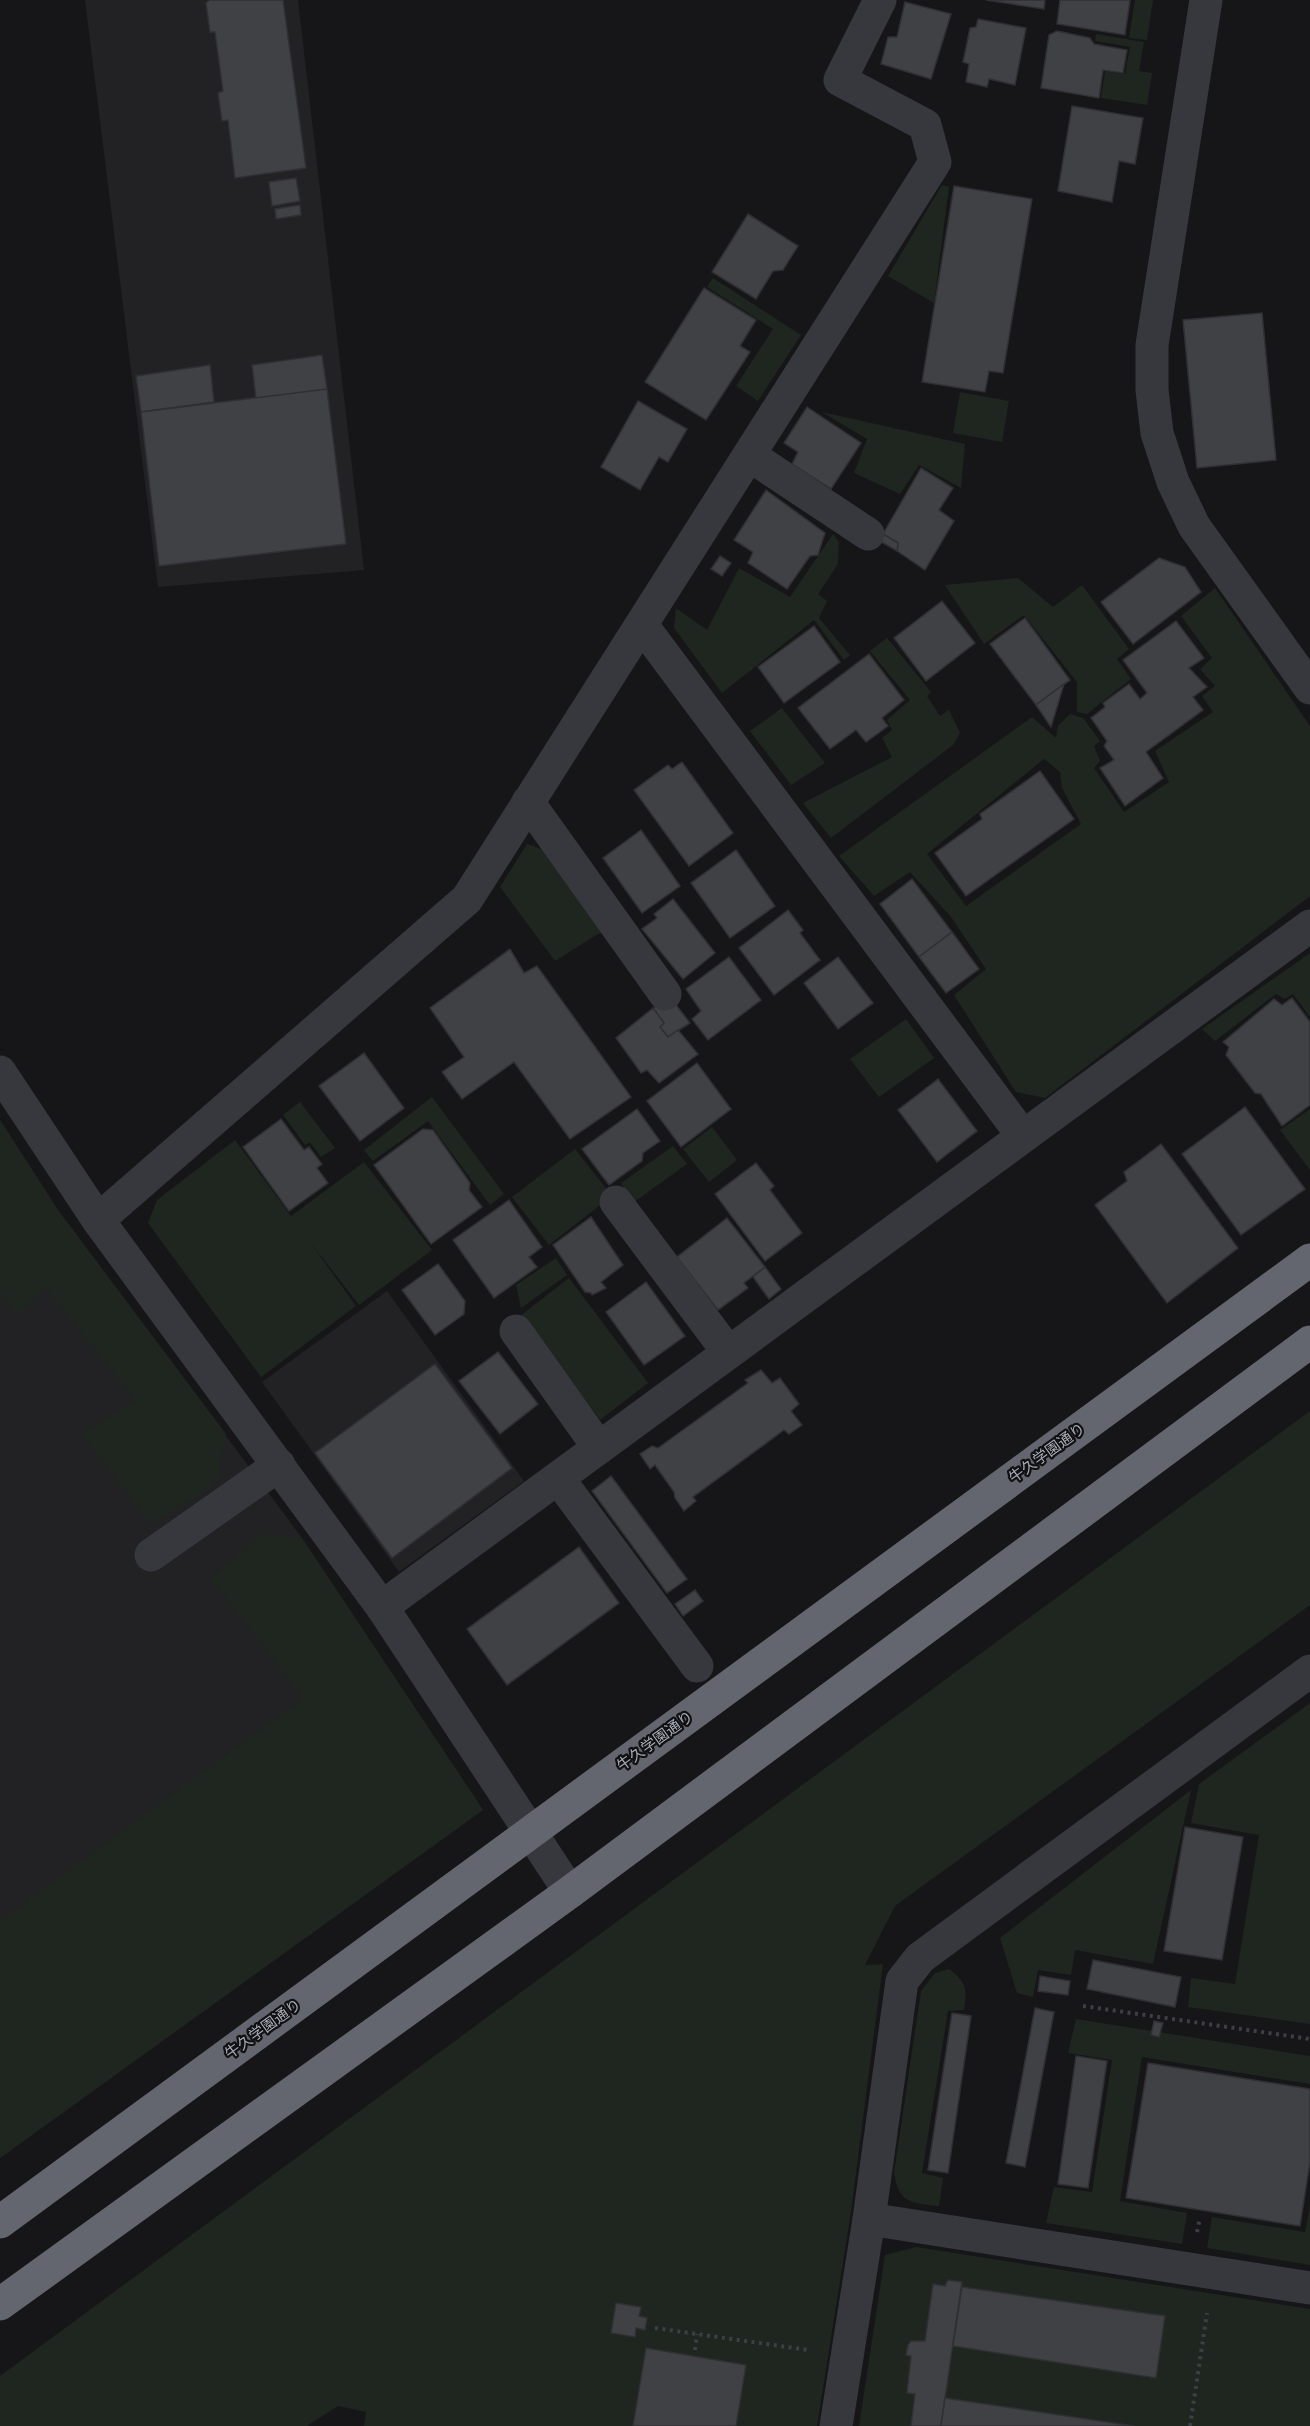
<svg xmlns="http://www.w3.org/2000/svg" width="1310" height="2426" font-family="'DejaVu Sans','Noto Sans JP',sans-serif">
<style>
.built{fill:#222225}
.green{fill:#1e261f;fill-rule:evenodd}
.building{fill:#404145;stroke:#303034;stroke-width:1.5}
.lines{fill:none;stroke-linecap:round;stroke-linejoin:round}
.path{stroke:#3d3f44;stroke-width:4;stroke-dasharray:3 4.5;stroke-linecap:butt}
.minor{stroke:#37383d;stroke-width:33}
.highway{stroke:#63666e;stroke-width:33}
.labels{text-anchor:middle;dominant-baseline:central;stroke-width:4.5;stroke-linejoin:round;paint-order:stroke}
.street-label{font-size:15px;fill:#a8adb8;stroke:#111113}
</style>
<rect width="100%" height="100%" fill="#161618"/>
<g class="built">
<path d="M85,0H298L364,570L158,587Z"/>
<path d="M0,1120L58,1210L302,1538L483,1810L0,2158Z"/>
<path d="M387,1291L524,1481L399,1572L262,1382Z"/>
</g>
<g class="green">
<path d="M1135,0H1153L1147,40L1129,38Z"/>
<path d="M1096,34L1144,42L1139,71L1152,73L1147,105L1101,98L1105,71L1125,74L1130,47L1095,41Z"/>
<path d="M942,185L949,187L934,303L888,276Z"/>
<path d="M713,278L801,335L758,401L736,386L773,329L707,287Z"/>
<path d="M960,392L1009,401L1002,442L953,433Z"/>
<path d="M822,412L965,444L961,488L919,465L900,494L854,473L867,439Z"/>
<path d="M833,534L839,542L838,564L818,594L827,601L819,618L850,655L844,660L814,620L722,693L674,628L676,608L707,630L739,568L790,597Z"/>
<path d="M1018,578L1053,607L1082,585L1129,649L1117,659L1131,679L1087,714L1077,712V682L1024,615L984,644L945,585Z"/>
<path d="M1215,588L1310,726V896L1045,1098L1016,1092L954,995L986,969L951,917L910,872L874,896L839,856L1032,717L1056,738L1058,726L1070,714L1083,718L1100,741L1094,746L1100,761L1094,768L1124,812L1169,782L1155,751L1213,712L1202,696L1215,686L1200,669L1212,658L1181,616ZM1044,759L1060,772L1062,788L1081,824L966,906L927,854Z"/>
<path d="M887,638L931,692L927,696L940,716L949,710L960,733L953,745L831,838L803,803L892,757L882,738L892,730L887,720L910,700L870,651Z"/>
<path d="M782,708L825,763L791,785L750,731Z"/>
<path d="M527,844L544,850L606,929L555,961L500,887Z"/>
<path d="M1310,953V1017L1293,994L1285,999L1276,994L1215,1041L1202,1029Z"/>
<path d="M906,1019L934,1058L879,1097L850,1059Z"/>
<path d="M432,1097L504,1194L490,1205L428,1121L373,1161L364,1150Z"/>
<path d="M300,1102L335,1148L321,1157L310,1142L305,1145L283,1115Z"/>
<path d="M1310,1109V1170L1280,1130Z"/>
<path d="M0,1120L58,1210L226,1434L219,1476L200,1495L151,1524L82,1434L136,1400L46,1288L16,1317L0,1291Z"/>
<path d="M712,1127L737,1160L709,1182L683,1149Z"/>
<path d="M235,1140L291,1216L364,1162L432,1250L359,1305L310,1242L356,1306L261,1377L148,1223L157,1200Z"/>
<path d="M673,1146L687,1164L634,1202L621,1183Z"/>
<path d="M575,1149L612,1196L549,1245L512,1197Z"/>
<path d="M556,1258L567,1275L521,1308L516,1285Z"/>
<path d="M569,1278L648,1383L600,1420L520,1316Z"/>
<path d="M1310,1411V1605L895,1906L865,1965L883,1964L851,2212L817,2426H364L366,2412L338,2406L307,2426H0V2376Z"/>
<path d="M261,1533L302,1538L483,1810L0,2158V1921L303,1698L211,1579Z"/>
<path d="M1310,1703V2024L1188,2007L1191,1978L1235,1984L1259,1835L1191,1823L1199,1784Z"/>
<path d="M1191,1790L1153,1964L1075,1950L1071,1975L1038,1970L1033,1997L1017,1993L1000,1938Z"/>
<path d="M949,1969C967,1983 967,1988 964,2010L948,2011L922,2173L943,2178L939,2206C910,2203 899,2203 894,2173L921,1991L935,1973Z"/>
<path d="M1076,2019L1310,2056V2084L1142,2057L1120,2201L1187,2213L1182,2244L1046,2223L1054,2187L1092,2192L1112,2060L1068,2053Z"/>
<path d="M1310,2206V2265L1207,2248L1212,2217L1305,2232Z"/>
<path d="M916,2247L1310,2309V2426H859L885,2255Z"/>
</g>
<g class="building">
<path d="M283,0L306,168L235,178L228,120L222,121L218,93L223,91L215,32H210L206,3L210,0Z"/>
<path d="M986,0H1045L1044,9Z"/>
<path d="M1060,0H1130L1125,35L1057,24Z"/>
<path d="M905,2L951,14L931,79L881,64L888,37H897Z"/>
<path d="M978,19L1026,28L1015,85L989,79L987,87L966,82L969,64L963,62L970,28L976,27Z"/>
<path d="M1057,31L1090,38L1094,44L1127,50L1123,73L1103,70L1099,98L1041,88L1049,35Z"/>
<path d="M1072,106L1143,118L1135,164L1119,161L1112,202L1058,191Z"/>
<path d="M296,178L300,201L272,206L269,182Z"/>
<path d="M954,186L1032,199L1003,373L989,371L985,392L922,382Z"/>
<path d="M300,205L301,215L276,219L275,209Z"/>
<path d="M748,214L798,246L783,270L773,271L756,299L712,272Z"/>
<path d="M704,288L756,320L740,346L750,352L706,420L645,382Z"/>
<path d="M1262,313L1276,460L1197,468L1183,320Z"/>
<path d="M322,355L327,389L256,399L252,365Z"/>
<path d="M210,365L214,402L141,412L136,376Z"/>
<path d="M327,389L346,544L159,566L141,412Z"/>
<path d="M638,401L687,429L668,462L659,457L640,490L601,467Z"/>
<path d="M807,407L861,443L831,489L792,464L798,452L784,443Z"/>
<path d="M921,468L953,488L939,510L954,521L925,570L897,551L898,543L883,534Z"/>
<path d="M766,490L825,533L818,555L810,556L787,589L748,563L753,552L734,540Z"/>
<path d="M883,534L898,543L897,551L878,540Z"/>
<path d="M720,556L731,563L722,576L711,569Z"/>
<path d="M1159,558L1185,567L1201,592L1133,644L1101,602Z"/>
<path d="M942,601L975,643L926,681L894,638Z"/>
<path d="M1025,618L1070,680L1036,705L990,644Z"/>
<path d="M1176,621L1204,658L1189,668L1207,687L1193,697L1203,710L1146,752L1163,778L1125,806L1100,768L1114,760L1104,746L1107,741L1091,718L1105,707L1103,703L1129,684L1140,699L1147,693L1123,660Z"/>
<path d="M814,626L840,662L784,703L758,667Z"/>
<path d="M869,654L904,700L882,718L888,726L866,742L856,730L830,749L798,708Z"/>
<path d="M1064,684L1051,727L1036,705Z"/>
<path d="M682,762L733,833L689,866L634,790L668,765L672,769Z"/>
<path d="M1040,771L1074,819L966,896L935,853L982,819L980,814Z"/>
<path d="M641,830L680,886L642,913L603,858Z"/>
<path d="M736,850L775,906L730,938L691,883Z"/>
<path d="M912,879L952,932L919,957L880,904Z"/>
<path d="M673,899L715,953L683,979L642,929L657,918L654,914Z"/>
<path d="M788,910L803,930L800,933L820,960L774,995L739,948Z"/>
<path d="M952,932L979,969L946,993L919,957Z"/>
<path d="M510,949L524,973L537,966L631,1097L570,1139L514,1062L462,1099L442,1072L464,1057L430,1008Z"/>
<path d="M729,957L761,1000L708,1040L692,1019L701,1011L686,989Z"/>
<path d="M838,957L873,1003L838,1029L804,983Z"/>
<path d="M670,997L690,1023L668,1037L660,1027L664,1023L653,1008Z"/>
<path d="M1292,998L1310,1022V1105L1282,1126L1261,1094L1255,1093L1226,1055L1229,1047L1223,1042L1274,999L1282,1005Z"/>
<path d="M653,1008L664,1023L660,1027L668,1037L678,1030L698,1054L659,1083L647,1070L641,1073L616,1038Z"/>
<path d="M364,1053L404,1108L360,1141L319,1086Z"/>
<path d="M697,1063L731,1109L681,1147L647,1101Z"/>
<path d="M938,1079L977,1131L937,1162L898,1110Z"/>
<path d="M1245,1107L1305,1189L1241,1235L1182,1154Z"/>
<path d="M637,1109L660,1141L643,1153L642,1161L609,1185L582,1149Z"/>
<path d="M281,1119L304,1150L309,1147L322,1164L317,1168L328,1183L289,1211L243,1147Z"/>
<path d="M423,1129L433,1130L470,1183L469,1190L482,1207L431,1244L374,1165Z"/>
<path d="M1161,1144L1238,1248L1167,1303L1095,1205L1127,1181L1124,1172Z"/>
<path d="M756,1163L774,1186L770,1190L802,1233L765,1261L715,1194Z"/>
<path d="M509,1200L542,1247L529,1257L537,1267L494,1298L453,1240Z"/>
<path d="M591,1217L623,1265L601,1282L606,1288L592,1295L591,1293L585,1292L553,1245Z"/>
<path d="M727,1218L765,1267L744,1283L748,1288L718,1310L677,1257Z"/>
<path d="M438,1264L465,1301L464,1314L435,1335L402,1290Z"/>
<path d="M765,1267L781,1289L769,1299L753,1277Z"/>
<path d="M646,1282L685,1336L644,1365L606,1312Z"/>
<path d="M498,1352L538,1404L500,1434L459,1381Z"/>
<path d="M435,1364L512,1468L392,1558L315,1453Z"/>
<path d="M761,1370L772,1383L780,1378L799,1404L791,1411L802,1425L789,1434L784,1430L693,1497L696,1501L684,1511L675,1498L674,1492L655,1465L650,1469L640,1454L652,1446L658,1448L748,1383L745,1380Z"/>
<path d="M611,1476L687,1579L667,1593L592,1491Z"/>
<path d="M579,1547L619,1603L507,1685L467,1629Z"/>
<path d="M695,1590L703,1601L683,1616L675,1604Z"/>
<path d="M1185,1827L1243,1837L1222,1960L1164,1951Z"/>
<path d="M1093,1960L1181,1977L1175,2007L1087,1989Z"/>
<path d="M1040,1976L1070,1981L1068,1995L1038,1991Z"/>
<path d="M1035,2008L1054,2012L1025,2167L1006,2163Z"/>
<path d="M952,2013L971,2016L948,2173L928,2170Z"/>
<path d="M1154,2021L1163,2023L1159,2037L1151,2035Z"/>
<path d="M1076,2056L1107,2061L1088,2188L1058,2184Z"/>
<path d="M1148,2063L1310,2089V2162L1300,2226L1126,2198Z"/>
<path d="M948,2280L962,2282L941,2426H911L915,2394L907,2393L911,2356L906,2355L908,2345L911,2341H925L933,2284L945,2286Z"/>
<path d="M962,2287L1165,2316L1156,2378L953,2346Z"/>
<path d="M616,2303L641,2307L639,2316L647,2318L645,2330L636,2328L635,2337L611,2333Z"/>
<path d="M646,2348L746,2365L736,2426H633Z"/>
<path d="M945,2398L1134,2426H941Z"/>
</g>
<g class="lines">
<g class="path">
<path d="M1083,2006L1310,2039"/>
<path d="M1197,2232L1200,2218"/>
<path d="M655,2328L808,2350"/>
<path d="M695,2350L697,2334"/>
<path d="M1190,2426L1207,2313"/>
</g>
<g class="minor">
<path d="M1206,0L1152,345V390L1157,433L1173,482L1194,526L1310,688"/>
<path d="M749,455L868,534"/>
<path d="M642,625L1022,1135"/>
<path d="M528,802L665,994"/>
<path d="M0,1072L98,1220L382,1607L570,1892"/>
<path d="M616,1202L728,1352"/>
<path d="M98,1220L467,899L935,162L925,125L840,80L880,0"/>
<path d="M516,1331L599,1448"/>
<path d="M558,1478L697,1666"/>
<path d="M151,1555L279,1465"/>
<path d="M382,1607L1310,926"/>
<path d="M869,2219L1310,2288"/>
<path d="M836,2426L869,2219L902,1981L920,1958L1310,1671"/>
</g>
<g class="highway">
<path d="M0,2222L1310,1260"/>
<path d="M0,2304L570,1892L1310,1342"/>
</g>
</g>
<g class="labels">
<g class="street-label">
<text transform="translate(1047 1453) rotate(-36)">牛久学園通り</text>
<text transform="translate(655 1741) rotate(-36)">牛久学園通り</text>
<text transform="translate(263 2029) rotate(-36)">牛久学園通り</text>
</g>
</g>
</svg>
